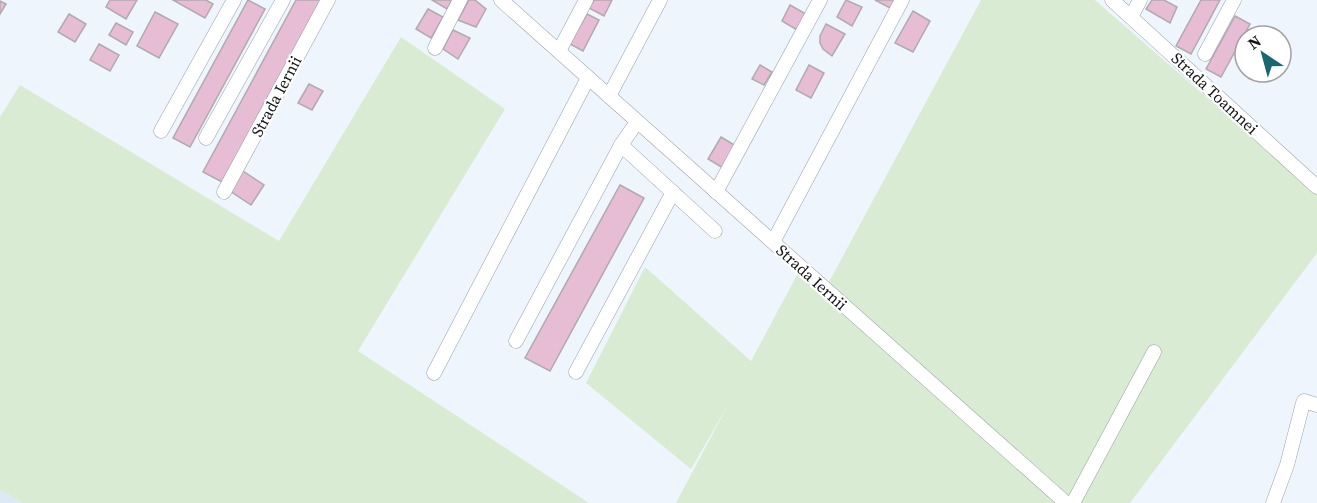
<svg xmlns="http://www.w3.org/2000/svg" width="1317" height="503" font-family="'Source Serif 4',serif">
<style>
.built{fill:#ddeaf6}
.green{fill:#d9ebd2}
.building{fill:#e6bdd4;stroke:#b2a9ae;stroke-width:1.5}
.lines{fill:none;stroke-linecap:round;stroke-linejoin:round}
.minor-casing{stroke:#999fa6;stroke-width:15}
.minor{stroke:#fff;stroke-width:14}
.labels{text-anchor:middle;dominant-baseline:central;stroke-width:4.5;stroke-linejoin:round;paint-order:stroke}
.street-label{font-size:16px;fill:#131518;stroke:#fff}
</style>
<rect width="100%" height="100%" fill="#eef5fc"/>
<path class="built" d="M0,489L22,503H0Z"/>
<g class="green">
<path d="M981,0H1095L1317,194V253L1130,503H676L728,405L691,469L586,383L645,267L751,361L798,273L822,295Z"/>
<path d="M401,37L505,109L358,351L589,503H22L0,489V117L20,85L279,241Z"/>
</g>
<g class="building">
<path d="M110,0H137L126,19L106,7Z"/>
<path d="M173,0H206L213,4L205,18Z"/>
<path d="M248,0L265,9L190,147L173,138Z"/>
<path d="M296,0H321L222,182L203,172Z"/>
<path d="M432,0H452L447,9Z"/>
<path d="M469,0H475L486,9L476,27L458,20Z"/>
<path d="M594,0H612L604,16L589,8Z"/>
<path d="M846,0L862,7L852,26L837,17Z"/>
<path d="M875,0H896L892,9Z"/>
<path d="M1152,0H1164L1177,7L1170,23L1146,9Z"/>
<path d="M1201,0H1220L1191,54L1176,46Z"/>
<path d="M0,1L6,4L0,14Z"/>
<path d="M790,5L806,14L797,30L782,21Z"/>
<path d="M428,9L443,17L431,38L416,29Z"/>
<path d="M913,11L930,21L913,52L895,43Z"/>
<path d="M155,12L178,24L159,58L137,46Z"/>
<path d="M69,14L86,24L75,42L58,32Z"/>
<path d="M587,14L599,20L583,51L570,44Z"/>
<path d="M1235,16L1250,24L1221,77L1206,69Z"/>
<path d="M116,23L133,32L126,45L109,35Z"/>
<path d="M826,24L845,34L832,56L823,49L820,43V36Z"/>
<path d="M453,30L470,38L458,59L443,49Z"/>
<path d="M99,44L119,55L110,71L90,60Z"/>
<path d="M760,65L772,72L764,85L752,79Z"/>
<path d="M809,65L824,73L811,98L796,90Z"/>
<path d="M309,84L323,91L312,110L298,103Z"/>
<path d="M721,137L736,146L723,168L708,159Z"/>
<path d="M243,171L264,185L251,205L230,191Z"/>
<path d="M620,185L644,198L550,371L525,358Z"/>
</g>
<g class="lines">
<defs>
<g id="minor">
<path d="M501,0L1066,503"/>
<path d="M1112,0L1317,187"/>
<path d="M1131,17L1140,0"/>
<path d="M435,48L460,0"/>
<path d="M559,51L586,0"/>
<path d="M1205,54L1234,0"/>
<path d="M609,96L660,0"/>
<path d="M161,131L234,0"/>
<path d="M206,138L283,0"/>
<path d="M621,145L715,231"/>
<path d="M224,192L328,0"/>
<path d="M716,192L820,0"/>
<path d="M773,242L902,0"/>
<path d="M516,341L621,145L637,122"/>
<path d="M576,372L673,192"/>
<path d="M434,373L588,78"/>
<path d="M1073,503L1154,352"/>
<path d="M1273,503L1287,465L1303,403L1304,401L1317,405"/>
</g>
</defs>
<use href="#minor" class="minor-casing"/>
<use href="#minor" class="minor"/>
</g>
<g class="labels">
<g class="street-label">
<text transform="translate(1215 93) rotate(43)">Strada Toamnei</text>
<text transform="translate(276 96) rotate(-62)">Strada Iernii</text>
<text transform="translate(812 277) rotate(42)">Strada Iernii</text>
</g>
</g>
<g transform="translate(1263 54) rotate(324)"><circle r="28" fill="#ffffff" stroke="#a1a1a3" stroke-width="1.5"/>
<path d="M0-4.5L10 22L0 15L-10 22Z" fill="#1a676f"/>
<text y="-9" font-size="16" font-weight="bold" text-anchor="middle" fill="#131518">N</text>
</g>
</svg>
